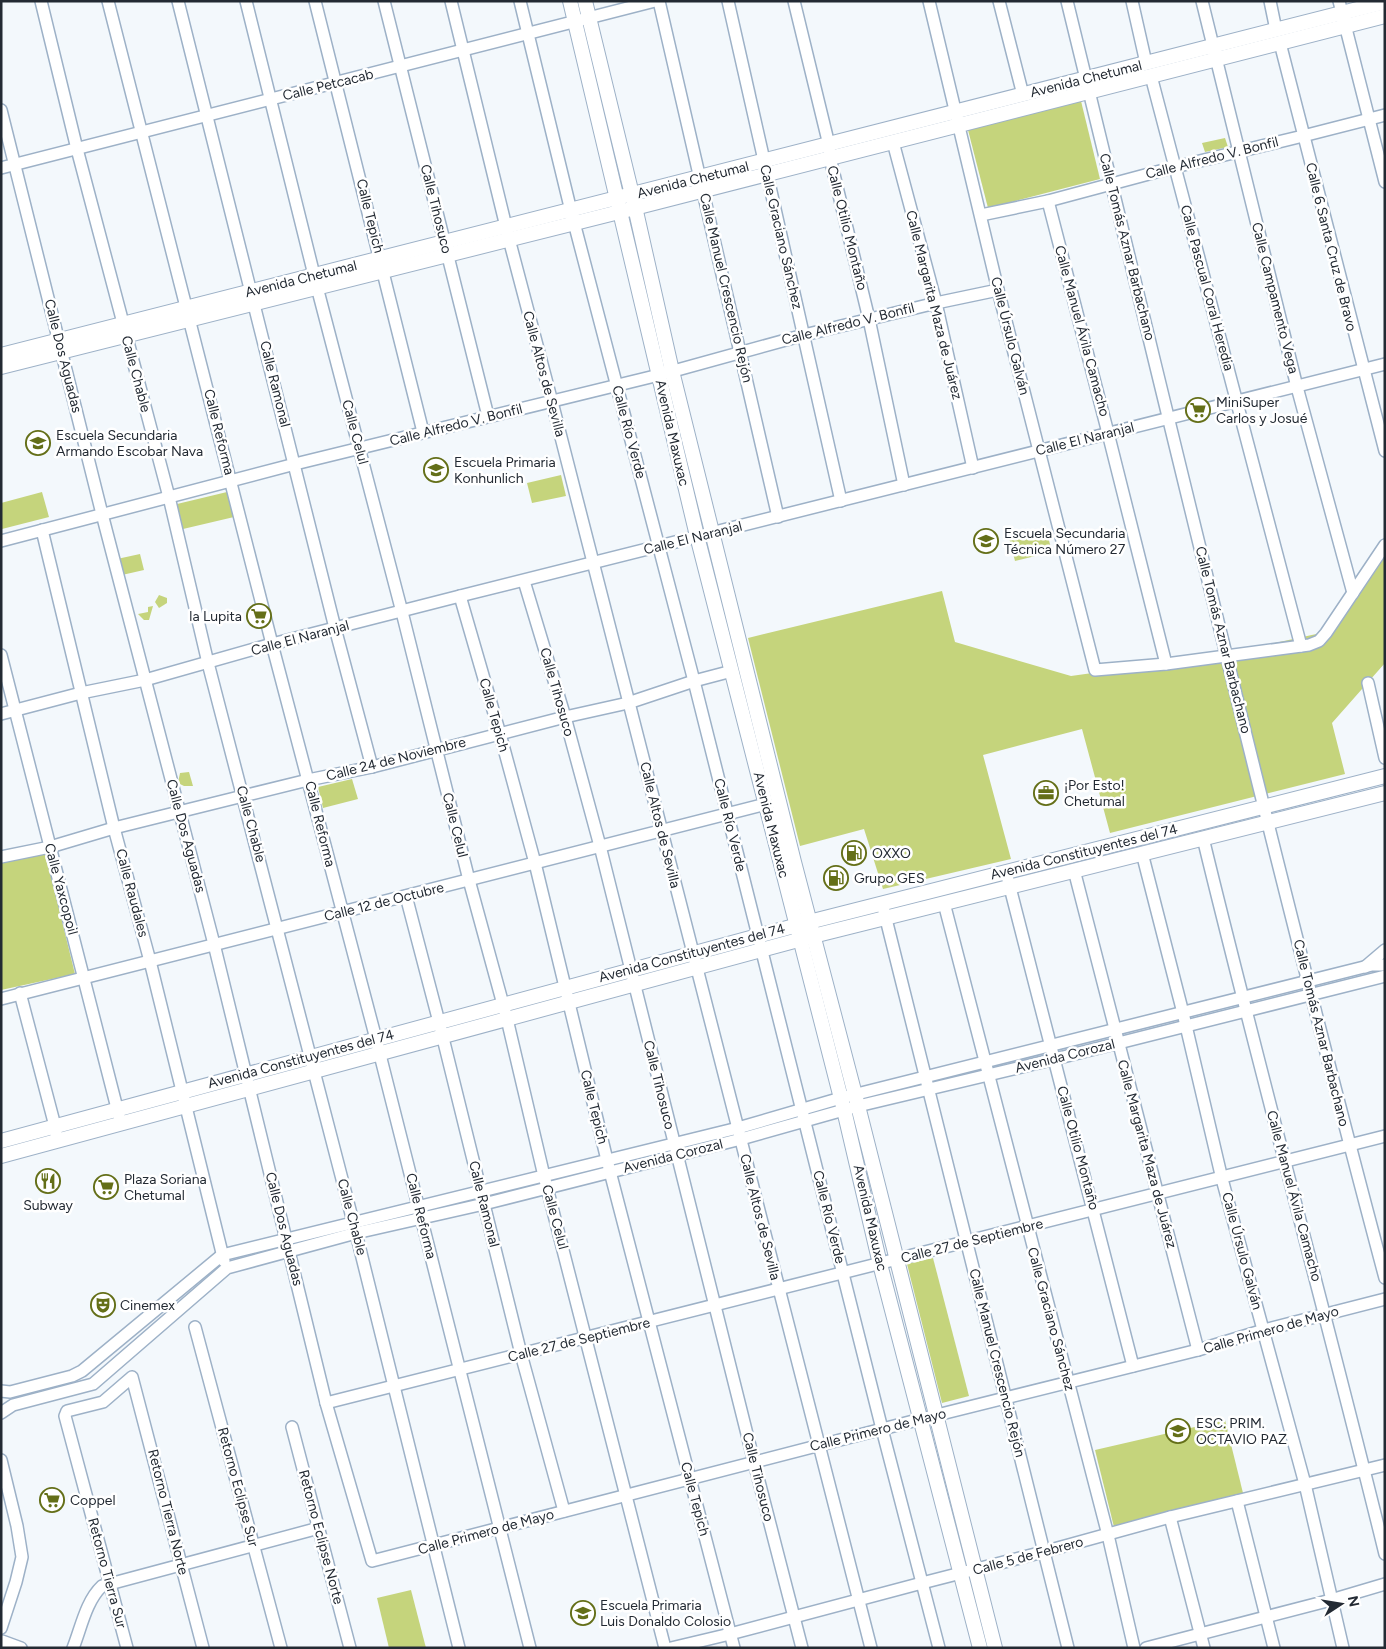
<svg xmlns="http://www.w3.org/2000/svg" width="1386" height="1649" font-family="Figtree,sans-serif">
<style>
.green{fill:#c5d47c}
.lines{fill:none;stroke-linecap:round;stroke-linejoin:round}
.minor-casing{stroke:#9db1c7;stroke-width:14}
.major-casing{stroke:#9db1c7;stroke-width:16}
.minor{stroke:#fff;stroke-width:11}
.major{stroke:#fff;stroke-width:14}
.labels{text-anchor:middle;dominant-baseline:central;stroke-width:5;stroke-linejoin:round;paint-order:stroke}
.street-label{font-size:14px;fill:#232a33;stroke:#fff}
.poi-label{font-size:14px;fill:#232a33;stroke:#fff;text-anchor:start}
</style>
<rect width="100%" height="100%" fill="#f3f8fc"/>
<g class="green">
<path d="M1081,101L1100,179L988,208L968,130Z"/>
<path d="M1225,138L1228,147L1205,152L1202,143Z"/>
<path d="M561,475L566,496L532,503L527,483Z"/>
<path d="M42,492L49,517L2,529L1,503Z"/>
<path d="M227,492L234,517L183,529L177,504Z"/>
<path d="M1046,529L1052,552L1015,561L1009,538Z"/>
<path d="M1385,539V663L1332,723L1345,774L1110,833L1082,729L983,755L1011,859L883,889L864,829L800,846L748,638L942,591L955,642L1071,676L1214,656L1321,633Z"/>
<path d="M140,554L144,570L122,575L117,559Z"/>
<path d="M159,595L167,598V603L159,608L155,602Z"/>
<path d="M153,606L149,620H144L138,614L148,612V607Z"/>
<path d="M189,772L193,786H184L178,783L180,773Z"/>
<path d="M352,779L358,799L323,808L318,787Z"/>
<path d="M45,852L75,974L1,990V858Z"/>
<path d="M933,1258L969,1396L942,1403L907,1264Z"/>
<path d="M1225,1420L1243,1493L1114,1527L1095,1450Z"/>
<path d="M411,1590L426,1648H389L377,1598Z"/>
</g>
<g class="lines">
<defs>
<g id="minor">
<path d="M41,1L77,149L169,497L208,663L356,1233L459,1648"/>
<path d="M108,1L272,644L376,1039L530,1648"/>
<path d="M178,1L335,628L372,767"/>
<path d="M246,1L317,287L402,612L469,880L507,1019L544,1176L665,1648"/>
<path d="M315,1L423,432"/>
<path d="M384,1L488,416"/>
<path d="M451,1L509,239L552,402L871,1648"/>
<path d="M520,1L571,211L694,681L882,1429L939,1648"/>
<path d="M659,1L778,517"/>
<path d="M728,1L841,501"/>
<path d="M794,1L829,145L830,158L869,319L904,485"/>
<path d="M929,1L998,290L1095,670L1166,664L1309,645L1319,641L1326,633L1385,545"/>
<path d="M999,1L1023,95"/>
<path d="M1067,1C1171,427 1272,854 1385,1278"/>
<path d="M1132,1L1146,63"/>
<path d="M1202,1L1297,387L1353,593"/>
<path d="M1270,1L1276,30"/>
<path d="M1339,1L1385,182"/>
<path d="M1280,43L1385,451"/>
<path d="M1151,76L1301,646"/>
<path d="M1,110L102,514L214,944L326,1403L372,1561L921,1419L1198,1350L1264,1330L1385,1299"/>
<path d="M893,142L936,303L973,468"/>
<path d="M1,168L655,1"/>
<path d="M1048,201L1108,433L1166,664"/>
<path d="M981,215L1048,201L1175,167L1303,136L1385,115"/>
<path d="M42,530L114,828L150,961L224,1261"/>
<path d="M1,541L295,464L659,375L804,335L936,303L998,290"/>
<path d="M524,581L565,717L600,846L754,1462L802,1648"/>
<path d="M460,596L500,734L535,863L607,1160L734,1648"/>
<path d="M1,655L119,1116"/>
<path d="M1368,683L1385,758"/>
<path d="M1,714L81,693L145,680L272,644L460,596L1385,364"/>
<path d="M1203,838C1261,1077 1326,1314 1385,1554"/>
<path d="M1142,853L1183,1013L1222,1179L1305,1484L1343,1648"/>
<path d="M1,857L50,847L114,828L243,796L308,780L372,767L565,717L628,703L694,681L732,671"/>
<path d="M1074,870L1198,1350"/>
<path d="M1006,872L1133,1366"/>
<path d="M406,896L439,1022L521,1354L564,1511"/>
<path d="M882,903L1068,1648"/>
<path d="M944,903L1108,1535L1134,1648"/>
<path d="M1365,967L1385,950"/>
<path d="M20,993L55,1126L57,1141"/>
<path d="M1,999L766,804"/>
<path d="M195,1327L281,1648"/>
<path d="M1,1391L10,1392L72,1376L82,1371L222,1255L738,1128L841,1098L1372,965H1385"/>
<path d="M326,1403L1385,1136"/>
<path d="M1,1413L13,1405L93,1384L227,1268L356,1233L484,1204L741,1139L858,1106L1055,1059L1385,976"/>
<path d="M292,1427L350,1648"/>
<path d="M1,1460L17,1526L22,1557L16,1582L1,1628"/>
<path d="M1237,1501L1274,1648"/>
<path d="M1170,1517L1204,1648"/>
<path d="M2,1641L21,1648"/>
<path d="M73,1648C81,1628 86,1601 102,1586L319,1528"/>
<path d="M127,1648L65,1416L67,1411L103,1402L132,1377L203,1648"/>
<path d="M671,1648L730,1634L922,1583L1043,1552L1170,1517L1385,1465"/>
<path d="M1146,1648L1331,1600L1385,1584"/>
</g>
<g id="major">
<path d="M570,1L697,536L844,1110L880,1264L980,1648"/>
<path d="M585,1L635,207L672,371L794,862L858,1106L995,1648"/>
<path d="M1,355L1385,2"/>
<path d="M1,367L619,212L1385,16"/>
<path d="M1,1141L809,922L1385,776"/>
<path d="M1,1156L813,936L1385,793"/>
</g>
</defs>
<use href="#minor" class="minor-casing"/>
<use href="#major" class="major-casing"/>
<use href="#minor" class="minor"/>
<use href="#major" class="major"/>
</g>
<defs>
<symbol id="supermarket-ring" viewBox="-11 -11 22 22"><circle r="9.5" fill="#fff" stroke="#646f18" stroke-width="1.5"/><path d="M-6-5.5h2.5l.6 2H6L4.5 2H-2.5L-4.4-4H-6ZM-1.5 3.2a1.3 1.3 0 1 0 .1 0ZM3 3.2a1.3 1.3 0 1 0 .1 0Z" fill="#646f18"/></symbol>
<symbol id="school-ring" viewBox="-11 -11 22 22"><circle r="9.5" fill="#fff" stroke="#646f18" stroke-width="1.5"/><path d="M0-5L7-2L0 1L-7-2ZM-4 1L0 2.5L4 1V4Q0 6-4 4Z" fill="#646f18"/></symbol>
<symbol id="office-ring" viewBox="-11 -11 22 22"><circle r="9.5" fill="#fff" stroke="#646f18" stroke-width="1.5"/><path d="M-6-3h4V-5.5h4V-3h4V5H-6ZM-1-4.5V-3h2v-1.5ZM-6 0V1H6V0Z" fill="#646f18"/></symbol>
<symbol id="fuel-ring" viewBox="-11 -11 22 22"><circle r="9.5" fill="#fff" stroke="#646f18" stroke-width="1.5"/><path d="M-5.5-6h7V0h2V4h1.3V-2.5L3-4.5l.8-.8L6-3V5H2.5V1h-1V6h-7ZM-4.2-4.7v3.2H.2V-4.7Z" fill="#646f18"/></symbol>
<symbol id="restaurant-ring" viewBox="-11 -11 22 22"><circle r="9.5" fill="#fff" stroke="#646f18" stroke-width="1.5"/><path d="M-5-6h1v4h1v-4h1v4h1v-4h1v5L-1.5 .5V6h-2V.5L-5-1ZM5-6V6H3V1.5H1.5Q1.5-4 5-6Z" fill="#646f18"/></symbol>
<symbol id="theatre-ring" viewBox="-11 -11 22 22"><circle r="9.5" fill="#fff" stroke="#646f18" stroke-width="1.5"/><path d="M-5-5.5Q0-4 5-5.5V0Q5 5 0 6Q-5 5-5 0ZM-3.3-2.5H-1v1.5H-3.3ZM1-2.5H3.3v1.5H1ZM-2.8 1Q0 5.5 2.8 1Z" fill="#646f18"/></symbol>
</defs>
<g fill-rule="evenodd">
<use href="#supermarket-ring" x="1184" y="396" width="28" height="28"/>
<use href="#school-ring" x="24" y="429" width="28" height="28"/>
<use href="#school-ring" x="422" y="456" width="28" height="28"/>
<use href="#school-ring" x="972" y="527" width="28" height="28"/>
<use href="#supermarket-ring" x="245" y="602" width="28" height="28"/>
<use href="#office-ring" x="1032" y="779" width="28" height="28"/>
<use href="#fuel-ring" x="840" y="839" width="28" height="28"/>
<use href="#fuel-ring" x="822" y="864" width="28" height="28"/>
<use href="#restaurant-ring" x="34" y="1167" width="28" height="28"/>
<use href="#supermarket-ring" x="92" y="1173" width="28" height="28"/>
<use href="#theatre-ring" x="89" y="1291" width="28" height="28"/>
<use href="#school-ring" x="1164" y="1417" width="28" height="28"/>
<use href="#supermarket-ring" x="38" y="1486" width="28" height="28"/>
<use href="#school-ring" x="569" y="1599" width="28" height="28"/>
</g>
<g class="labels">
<g class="street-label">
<text transform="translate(1086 79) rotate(-14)">Avenida Chetumal</text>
<text transform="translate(328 85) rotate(-14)">Calle Petcacab</text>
<text transform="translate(1212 158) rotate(-14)">Calle Alfredo V. Bonfil</text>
<text transform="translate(693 180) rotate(-14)">Avenida Chetumal</text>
<text transform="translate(436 209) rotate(76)">Calle Tihosuco</text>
<text transform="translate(370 216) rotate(76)">Calle Tepich</text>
<text transform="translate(847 228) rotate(76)">Calle Otilio Montaño</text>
<text transform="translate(781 237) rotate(77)">Calle Graciano Sánchez</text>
<text transform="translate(1127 247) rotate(76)">Calle Tomás Aznar Barbachano</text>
<text transform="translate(1331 247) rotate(76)">Calle 6 Santa Cruz de Bravo</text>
<text transform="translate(301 279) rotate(-14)">Avenida Chetumal</text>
<text transform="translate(726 288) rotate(77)">Calle Manuel Crescencio Rejón</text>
<text transform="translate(1207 288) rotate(75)">Calle Pascual Coral Heredia</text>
<text transform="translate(1275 298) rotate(76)">Calle Campamento Vega</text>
<text transform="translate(934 305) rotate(76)">Calle Margarita Maza de Juárez</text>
<text transform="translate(848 324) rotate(-14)">Calle Alfredo V. Bonfil</text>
<text transform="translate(1082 331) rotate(75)">Calle Manuel Ávila Camacho</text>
<text transform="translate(1010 336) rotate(76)">Calle Úrsulo Galván</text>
<text transform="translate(63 356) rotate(76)">Calle Dos Aguadas</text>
<text transform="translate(136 374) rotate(75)">Calle Chable</text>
<text transform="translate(544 374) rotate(75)">Calle Altos de Sevilla</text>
<text transform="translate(275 384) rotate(76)">Calle Ramonal</text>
<text transform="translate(456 425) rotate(-14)">Calle Alfredo V. Bonfil</text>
<text transform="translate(219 432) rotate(76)">Calle Reforma</text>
<text transform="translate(355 432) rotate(75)">Calle Celul</text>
<text transform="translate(629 432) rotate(75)">Calle Río Verde</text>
<text transform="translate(672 433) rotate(77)">Avenida Maxuxac</text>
<text transform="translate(1085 439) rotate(-14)">Calle El Naranjal</text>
<text transform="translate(693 538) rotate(-14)">Calle El Naranjal</text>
<text transform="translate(300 638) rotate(-15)">Calle El Naranjal</text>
<text transform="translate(1223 640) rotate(76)">Calle Tomás Aznar Barbachano</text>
<text transform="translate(557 692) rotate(74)">Calle Tihosuco</text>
<text transform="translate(494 715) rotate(74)">Calle Tepich</text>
<text transform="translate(396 759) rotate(-14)">Calle 24 de Noviembre</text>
<text transform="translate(251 824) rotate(75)">Calle Chable</text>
<text transform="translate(320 824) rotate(76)">Calle Reforma</text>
<text transform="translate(455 825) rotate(76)">Calle Celul</text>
<text transform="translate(660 825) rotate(76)">Calle Altos de Sevilla</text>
<text transform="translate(730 825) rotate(76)">Calle Río Verde</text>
<text transform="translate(771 825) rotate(76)">Avenida Maxuxac</text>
<text transform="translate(186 836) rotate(75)">Calle Dos Aguadas</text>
<text transform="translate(1084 852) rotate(-14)">Avenida Constituyentes del 74</text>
<text transform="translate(61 889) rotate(75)">Calle Yaxcopoil</text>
<text transform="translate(132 893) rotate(75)">Calle Raudales</text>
<text transform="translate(384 902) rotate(-14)">Calle 12 de Octubre</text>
<text transform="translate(692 953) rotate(-15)">Avenida Constituyentes del 74</text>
<text transform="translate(1321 1033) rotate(76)">Calle Tomás Aznar Barbachano</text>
<text transform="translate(1065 1056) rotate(-14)">Avenida Corozal</text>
<text transform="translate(301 1059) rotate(-15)">Avenida Constituyentes del 74</text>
<text transform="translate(659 1085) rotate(76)">Calle Tihosuco</text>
<text transform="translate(594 1107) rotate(76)">Calle Tepich</text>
<text transform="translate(1078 1148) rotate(75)">Calle Otilio Montaño</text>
<text transform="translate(1147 1154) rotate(75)">Calle Margarita Maza de Juárez</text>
<text transform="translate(673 1156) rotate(-14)">Avenida Corozal</text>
<text transform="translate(1294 1196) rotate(75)">Calle Manuel Ávila Camacho</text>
<text transform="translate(484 1204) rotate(76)">Calle Ramonal</text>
<text transform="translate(421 1216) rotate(76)">Calle Reforma</text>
<text transform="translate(352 1217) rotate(75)">Calle Chable</text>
<text transform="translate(555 1217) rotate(75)">Calle Celul</text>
<text transform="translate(760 1217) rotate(76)">Calle Altos de Sevilla</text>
<text transform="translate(829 1217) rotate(76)">Calle Río Verde</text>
<text transform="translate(870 1218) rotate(77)">Avenida Maxuxac</text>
<text transform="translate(284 1229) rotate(76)">Calle Dos Aguadas</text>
<text transform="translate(972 1241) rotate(-14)">Calle 27 de Septiembre</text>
<text transform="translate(1242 1251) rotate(75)">Calle Úrsulo Galván</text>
<text transform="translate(1051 1319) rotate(75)">Calle Graciano Sánchez</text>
<text transform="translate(1271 1330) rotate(-16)">Calle Primero de Mayo</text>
<text transform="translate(579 1340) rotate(-14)">Calle 27 de Septiembre</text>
<text transform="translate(997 1363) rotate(76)">Calle Manuel Crescencio Rejón</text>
<text transform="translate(878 1430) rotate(-14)">Calle Primero de Mayo</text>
<text transform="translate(758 1477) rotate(76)">Calle Tihosuco</text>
<text transform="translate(238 1487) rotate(75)">Retorno Eclipse Sur</text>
<text transform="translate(695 1499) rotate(75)">Calle Tepich</text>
<text transform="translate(168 1512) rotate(76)">Retorno Tierra Norte</text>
<text transform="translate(486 1532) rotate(-15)">Calle Primero de Mayo</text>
<text transform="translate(321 1537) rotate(75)">Retorno Eclipse Norte</text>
<text transform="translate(1028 1556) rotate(-15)">Calle 5 de Febrero</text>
<text transform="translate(107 1573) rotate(75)">Retorno Tierra Sur</text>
</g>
<g class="poi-label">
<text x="1216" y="402">MiniSuper<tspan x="1216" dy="16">Carlos y Josué</tspan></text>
<text x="56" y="435">Escuela Secundaria<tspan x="56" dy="16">Armando Escobar Nava</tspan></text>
<text x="454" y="462">Escuela Primaria<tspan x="454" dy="16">Konhunlich</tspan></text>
<text x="1004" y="533">Escuela Secundaria<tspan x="1004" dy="16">Técnica Número 27</tspan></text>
<text x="242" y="616" text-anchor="end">la Lupita</text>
<text x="1064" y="785">¡Por Esto!<tspan x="1064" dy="16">Chetumal</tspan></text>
<text x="872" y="853">OXXO</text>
<text x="854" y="878">Grupo GES</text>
<text x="124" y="1179">Plaza Soriana<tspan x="124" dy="16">Chetumal</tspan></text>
<text x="48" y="1205" text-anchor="middle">Subway</text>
<text x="120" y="1305">Cinemex</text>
<text x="1196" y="1423">ESC. PRIM.<tspan x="1196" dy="16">OCTAVIO PAZ</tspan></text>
<text x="70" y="1500">Coppel</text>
<text x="600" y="1605">Escuela Primaria<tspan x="600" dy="16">Luis Donaldo Colosio</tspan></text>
</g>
</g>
<rect width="1386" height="1649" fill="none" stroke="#232a33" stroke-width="5"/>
<g transform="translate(1341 1604) rotate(78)" stroke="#ffffff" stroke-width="4" paint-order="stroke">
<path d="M0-4L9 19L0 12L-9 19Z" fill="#232a33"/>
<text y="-8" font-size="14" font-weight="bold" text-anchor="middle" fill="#232a33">N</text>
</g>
</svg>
